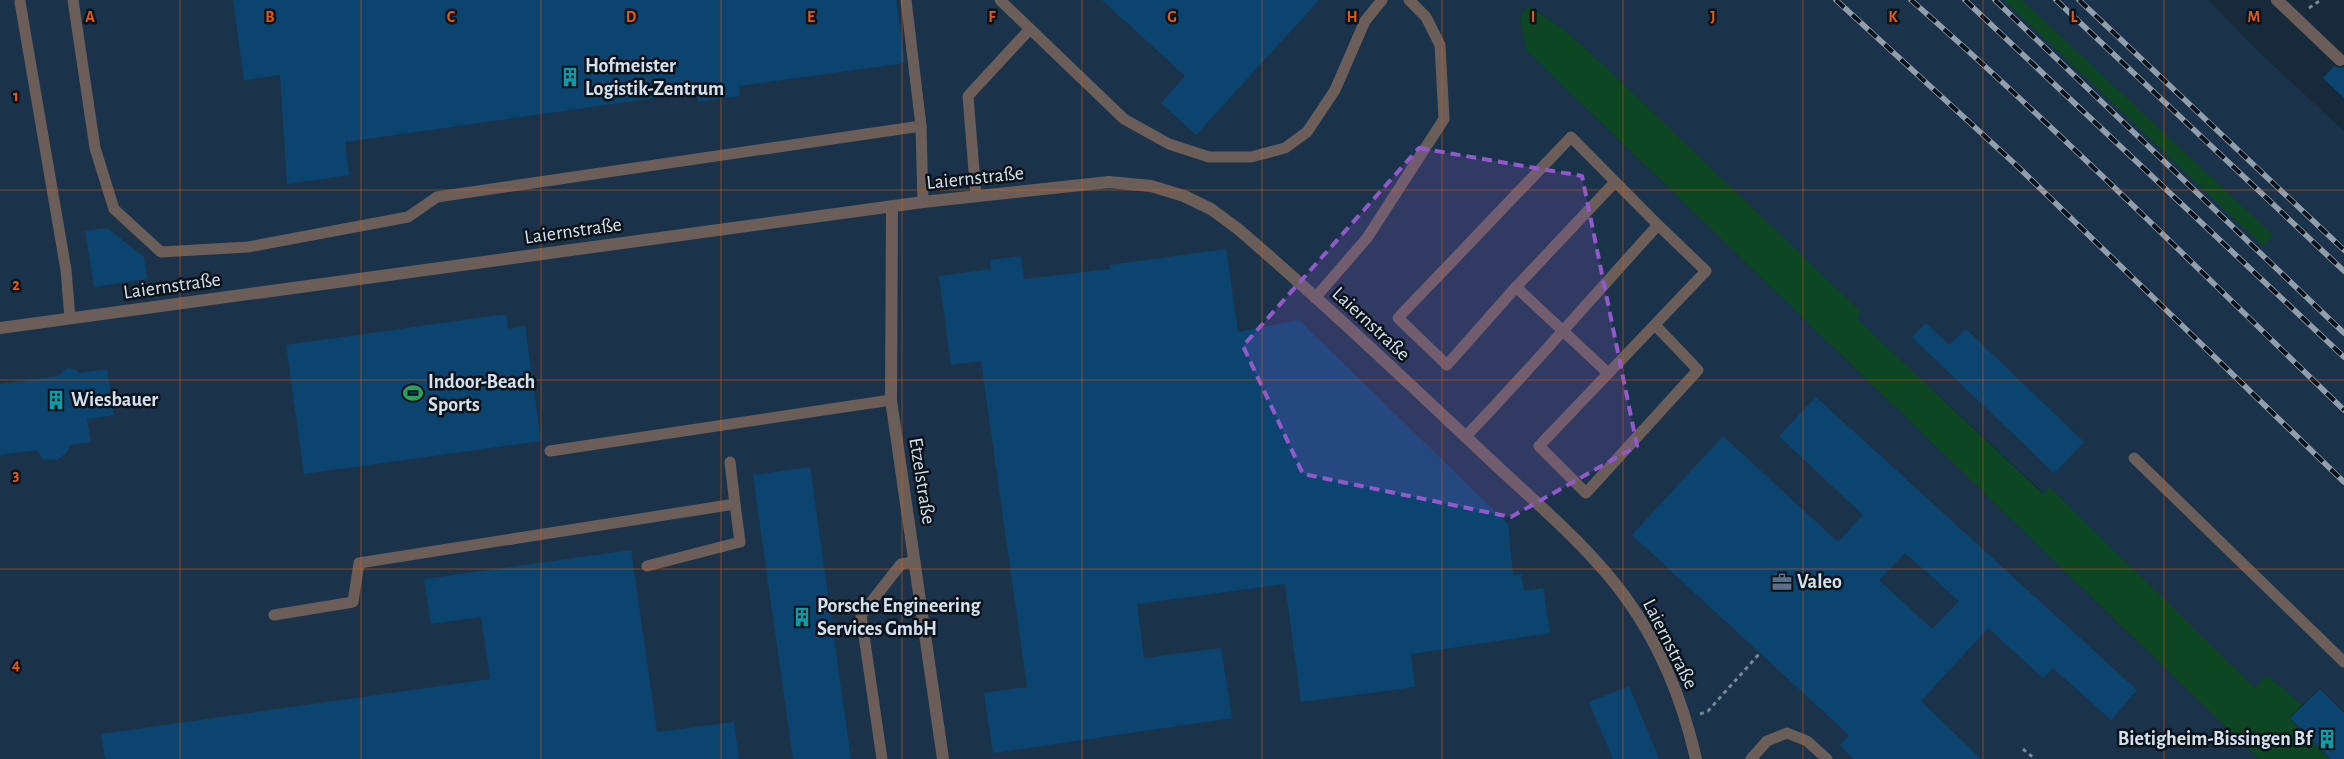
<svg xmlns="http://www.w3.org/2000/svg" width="2344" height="759" font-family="'Alegreya Sans',sans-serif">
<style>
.built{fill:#1a334a}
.green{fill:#0c4623}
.building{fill:#0c4470;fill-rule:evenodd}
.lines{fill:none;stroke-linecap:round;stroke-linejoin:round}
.path{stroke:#798897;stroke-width:3;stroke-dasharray:4 4;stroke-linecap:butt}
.service{stroke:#6b5e59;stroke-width:11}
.minor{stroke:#6b5e59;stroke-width:12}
.rail-casing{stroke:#919fad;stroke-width:5.5}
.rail{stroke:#0a121a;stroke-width:4;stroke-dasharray:11;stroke-linecap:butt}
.marked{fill:#9159ca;fill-opacity:0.2;stroke:#9159ca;stroke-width:4;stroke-dasharray:10 6;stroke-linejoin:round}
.grid{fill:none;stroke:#e8590c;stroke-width:1;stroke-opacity:0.55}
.labels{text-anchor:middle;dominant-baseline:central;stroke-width:5;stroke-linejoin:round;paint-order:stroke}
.poi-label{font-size:20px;font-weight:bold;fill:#d4e0ec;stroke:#0a121a;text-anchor:start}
.street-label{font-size:20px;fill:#d4e0ec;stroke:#0a121a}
.grid-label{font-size:16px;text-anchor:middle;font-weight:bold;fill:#e8590c;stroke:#0a121a;stroke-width:5;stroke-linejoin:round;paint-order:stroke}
</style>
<rect width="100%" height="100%" fill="#172a3c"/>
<path class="built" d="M0,0H2208L2263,56L2344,131V712L2320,688L2302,705L2267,675L2255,689L1855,318L1860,312L1611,72L1566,31L1528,5L1520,18L1526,50L2259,759H0Z"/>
<g class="green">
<path d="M2004,0H2022L2273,235L2263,246Z"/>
<path d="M1528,5L1566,31L1611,72L1861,312L1856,318L2043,494L2049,487L2255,688L2267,675L2302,705L2289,718L2330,759H2259L1526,50L1520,18Z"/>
</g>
<g class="building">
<path d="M233,0H896L905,63L739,86L740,96L698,102L697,92L345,142L349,175L287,184L280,75L244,80Z"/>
<path d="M1102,0H1319L1196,135L1161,103L1185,76Z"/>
<path d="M2334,66L2339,68L2344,67V98L2323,78Z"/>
<path d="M107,228L144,257L147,279L94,287L85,231Z"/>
<path d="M1226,249L1238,332L1299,320L1508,524L1513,575L1521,574L1524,591L1543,588L1550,633L1411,654L1415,687L1301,702L1285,584L1137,604L1144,658L1221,648L1232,718L993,753L984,693L1027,687L981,361L951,365L939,276L991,269L990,260L1021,256L1024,279L1110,269V265Z"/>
<path d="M506,314L508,329L525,326L541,441L304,474L286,345Z"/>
<path d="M1926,323L1949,345L1966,329L2084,442L2054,473L1912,337Z"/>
<path d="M67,368L75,369L79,373L107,369L114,415L87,419L91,442L69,445L68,451L57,460L43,459L36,450L0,455V384L58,376Z"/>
<path d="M1816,397L2137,690L2111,720L2053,668L2043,678L1988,628L1921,701L1981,759H1854L1840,745L1849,735L1632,535L1723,436L1838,542L1863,515L1779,436ZM1905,553L1959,601L1932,629L1879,580Z"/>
<path d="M810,467L851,759H793L753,475Z"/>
<path d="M631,550L657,732L734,722L739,759H105L101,734L490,679L481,617L431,624L424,579Z"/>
<path d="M1629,686L1659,759H1613L1589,702Z"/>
<path d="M2320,689L2344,713V759H2331L2290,718Z"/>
</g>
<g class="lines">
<g class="path">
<path d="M2309,8L2321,0"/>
<path d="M1700,714L1708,711L1760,653"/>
<path d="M2023,749L2035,759"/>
</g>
<g class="service">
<path d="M73,0L95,148L114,209L161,252L248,247L408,217L437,197L921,126L923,202"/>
<path d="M906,0L921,126"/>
<path d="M1000,0L1124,119L1169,144L1209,157H1251L1285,148L1307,132L1335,90L1365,21L1382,0"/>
<path d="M20,2L66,270L70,318"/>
<path d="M976,196L968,96L1030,29"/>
<path d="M1516,287L1615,182"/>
<path d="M1315,298L1367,238L1444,119L1440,45L1426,17L1409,0"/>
<path d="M1655,325L1698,370L1586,493L1539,446L1706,271L1658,225"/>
<path d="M1465,437C1532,368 1594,295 1658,225L1571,137L1398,318L1447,365L1516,287L1608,373"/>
<path d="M550,451L891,400"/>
<path d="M2134,458L2344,662"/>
<path d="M730,462L735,504"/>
<path d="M274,615L353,602L359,563L735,504L740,542L647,566"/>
<path d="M882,759L861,615L901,564L915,562"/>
<path d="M1751,759L1767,741L1787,733L1807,741L1827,759"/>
</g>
<g class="minor">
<path d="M2277,0L2340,60"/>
<path d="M892,207L891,400L943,759"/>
<path d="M0,328L923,202L1109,182L1151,186L1184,196L1211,209L1238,229C1322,301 1402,377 1483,453C1531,499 1586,543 1626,598C1660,645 1683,702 1696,759"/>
</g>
<defs>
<g id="rail">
<path d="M1836,0L2015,164L2344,482"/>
<path d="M1911,0C2060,131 2201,272 2344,410"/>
<path d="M1965,0L2344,357"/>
<path d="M1995,0L2344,333"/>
<path d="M2056,0L2344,271"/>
<path d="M2079,0L2344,250"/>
</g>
</defs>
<use href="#rail" class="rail-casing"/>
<use href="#rail" class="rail"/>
</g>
<path class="marked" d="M1419,148L1582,176L1637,446L1511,517L1303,474L1243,346Z"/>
<path class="grid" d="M180,0V759M361,0V759M541,0V759M721,0V759M902,0V759M1082,0V759M1262,0V759M1442,0V759M1623,0V759M1803,0V759M1983,0V759M2164,0V759M0,190H2344M0,380H2344M0,569H2344"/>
<defs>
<symbol id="building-bare" viewBox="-9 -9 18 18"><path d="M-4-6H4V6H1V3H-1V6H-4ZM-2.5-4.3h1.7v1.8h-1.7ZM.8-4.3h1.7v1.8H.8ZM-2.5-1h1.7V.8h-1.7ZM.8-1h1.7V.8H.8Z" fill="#0f9aa8" stroke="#0a121a" stroke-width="2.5" paint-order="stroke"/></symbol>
<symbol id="stadium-bare" viewBox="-9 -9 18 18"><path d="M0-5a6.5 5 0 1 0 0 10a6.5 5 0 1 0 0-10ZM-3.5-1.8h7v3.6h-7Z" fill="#2e9e5b" stroke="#0a121a" stroke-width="2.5" paint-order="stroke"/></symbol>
<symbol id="office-bare" viewBox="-9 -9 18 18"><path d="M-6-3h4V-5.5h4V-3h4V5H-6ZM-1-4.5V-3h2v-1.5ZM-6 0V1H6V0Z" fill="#5c6f8a" stroke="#0a121a" stroke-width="2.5" paint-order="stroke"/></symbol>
</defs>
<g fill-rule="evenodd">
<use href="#building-bare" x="556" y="63" width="28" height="28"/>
<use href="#stadium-bare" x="399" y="379" width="28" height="28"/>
<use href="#building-bare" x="42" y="386" width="28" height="28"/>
<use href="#office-bare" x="1768" y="568" width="28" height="28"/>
<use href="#building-bare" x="788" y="603" width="28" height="28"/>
<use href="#building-bare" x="2313" y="725" width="28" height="28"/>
</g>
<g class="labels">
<g class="poi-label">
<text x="585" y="66">Hofmeister<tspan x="585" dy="23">Logistik-Zentrum</tspan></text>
<text x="428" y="382">Indoor-Beach<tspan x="428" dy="23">Sports</tspan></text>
<text x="71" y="400">Wiesbauer</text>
<text x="1797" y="582">Valeo</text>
<text x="817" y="606">Porsche Engineering<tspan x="817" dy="23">Services GmbH</tspan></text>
<text x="2312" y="739" text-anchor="end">Bietigheim-Bissingen Bf</text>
</g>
<g class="street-label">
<text transform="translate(975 178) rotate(-6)">Laiernstraße</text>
<text transform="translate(573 231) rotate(-8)">Laiernstraße</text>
<text transform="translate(172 286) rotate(-8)">Laiernstraße</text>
<text transform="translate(1371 324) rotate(43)">Laiernstraße</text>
<text transform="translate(922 481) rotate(81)">Etzelstraße</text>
<text transform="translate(1670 644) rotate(63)">Laiernstraße</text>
</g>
</g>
<g class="grid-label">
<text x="90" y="22">A</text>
<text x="270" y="22">B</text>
<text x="451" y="22">C</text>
<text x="631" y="22">D</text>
<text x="811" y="22">E</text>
<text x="992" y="22">F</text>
<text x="1172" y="22">G</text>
<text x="1352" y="22">H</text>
<text x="1533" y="22">I</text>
<text x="1713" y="22">J</text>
<text x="1893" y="22">K</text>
<text x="2074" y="22">L</text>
<text x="2254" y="22">M</text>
<text x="16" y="101">1</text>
<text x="16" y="290">2</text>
<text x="16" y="480">3</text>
<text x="16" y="670">4</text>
</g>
</svg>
